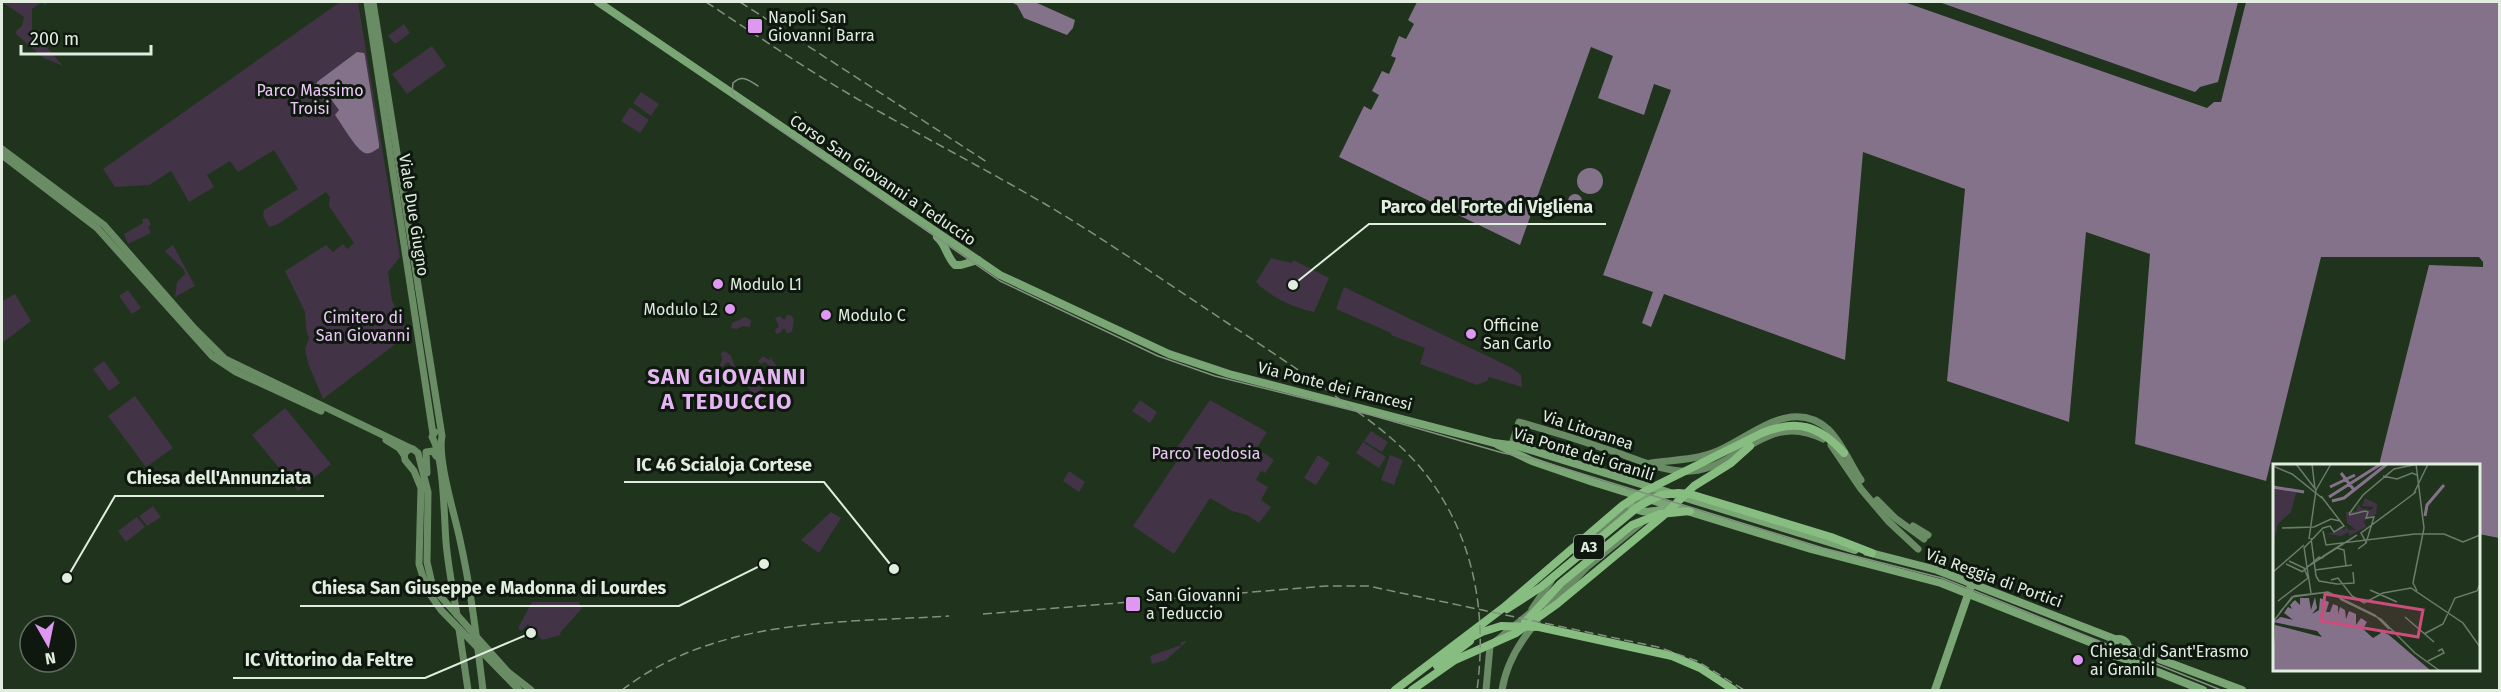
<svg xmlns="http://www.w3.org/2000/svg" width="2501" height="692" font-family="'Fira Sans',sans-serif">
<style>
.green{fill:#423446}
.water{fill:#84728a}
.pier{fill:#1f331d}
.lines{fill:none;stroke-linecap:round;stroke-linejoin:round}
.secondary{stroke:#698c65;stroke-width:7}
.primary{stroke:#79a674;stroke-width:8}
.highway{stroke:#87bd81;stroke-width:8}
.tram{stroke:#829280;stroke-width:1.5}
.rail{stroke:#829280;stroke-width:1.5;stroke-dasharray:9 4.5;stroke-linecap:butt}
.poi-dot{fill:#de98f2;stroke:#0f180f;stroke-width:2}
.labels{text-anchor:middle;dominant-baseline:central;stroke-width:6;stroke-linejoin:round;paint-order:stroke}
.shield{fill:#0f180f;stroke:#a1ada1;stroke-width:1.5}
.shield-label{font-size:15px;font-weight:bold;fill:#e0eddf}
.poi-label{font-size:16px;fill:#e0eddf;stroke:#0f180f;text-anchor:start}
.park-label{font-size:16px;fill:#edc9f7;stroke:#0f180f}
.street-label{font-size:16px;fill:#e0eddf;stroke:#0f180f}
.district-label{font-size:22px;font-weight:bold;letter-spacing:1.5px;fill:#e6b5f3;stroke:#0f180f}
.inset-river{fill:none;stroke:#84728a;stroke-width:3}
.inset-road{fill:none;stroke:#6c7d6b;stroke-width:1.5}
.view{fill:#ca4d7c;fill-opacity:0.15;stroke:#ca4d7c;stroke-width:3}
.inset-edge{fill:none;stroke:#e0eddf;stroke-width:3}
.leader{fill:none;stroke:#e0eddf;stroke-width:2}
.callout-dot{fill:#e0eddf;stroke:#0f180f;stroke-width:2}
.callout-label{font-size:18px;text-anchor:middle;font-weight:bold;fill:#e0eddf;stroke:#0f180f;stroke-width:6;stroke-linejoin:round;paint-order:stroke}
</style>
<rect width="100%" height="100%" fill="#1f331d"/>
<g class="green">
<path d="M2,2H50L44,5L42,2L32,9V30L63,66L44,58L18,36L15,32L22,26L24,17Z"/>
<path d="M340,2H358L400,257L388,272L392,301L410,333L323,399L308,363L305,349L309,338L306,329L305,312L285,271L326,245L333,252L343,244L347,249L354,243L329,206L330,197L326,192L278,224L269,227L263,216L264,210L298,189L274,150L238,172L230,161L207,175L214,187L189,202L171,171L149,185L115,187L103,169Z"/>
<path d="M404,24L410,33L395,44L388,36Z"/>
<path d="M432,46L446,66L407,94L392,74Z"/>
<path d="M641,92L659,104L651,116L633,103Z"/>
<path d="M630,107L649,120L640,133L621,121Z"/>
<path d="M148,218L151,225L148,227L151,233L128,244L124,234L143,223L142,219Z"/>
<path d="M173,245L195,286L175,297L177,282L185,274L184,270L165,251Z"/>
<path d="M1271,258L1292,263L1293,260L1329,278L1314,312C1294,308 1270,297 1256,282Z"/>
<path d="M1344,287L1512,368L1521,375L1522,387L1489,377L1487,381L1477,385L1420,364L1425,348L1391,335V333L1336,309Z"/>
<path d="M128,290L141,308L132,314L119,296Z"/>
<path d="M15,294L31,321L2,343V301Z"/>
<path d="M787,315H791L794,320L792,332L787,333L784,328L780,333L776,334L775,330L779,326L775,318L780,316L784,320Z"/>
<path d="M745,317L751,320L750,327L743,326L737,329L731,328L732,323Z"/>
<path d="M725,351L731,356L738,374L728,362L718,370L722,360L721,353Z"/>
<path d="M773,354L771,359L782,372L773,379L769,377L771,367L765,362L760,364L758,361L763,356L769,360Z"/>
<path d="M104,361L120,383L109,391L93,369Z"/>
<path d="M750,376L754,383L767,385L754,395L742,380L745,377V383L750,386L747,378Z"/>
<path d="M135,396L173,448L146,467L108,416Z"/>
<path d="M1140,400L1157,412L1150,423L1132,411Z"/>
<path d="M1210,400L1267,432L1257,448L1274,460L1265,473L1261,471L1256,480L1268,487L1261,500L1271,507L1259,523L1247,515L1232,511L1210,498L1174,554L1133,526L1177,461L1172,455Z"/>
<path d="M285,408L331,464L298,491L252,435Z"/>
<path d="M1371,431L1388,442L1382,452L1364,441Z"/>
<path d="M1363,442L1386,457L1379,468L1356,453Z"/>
<path d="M1318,455L1330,463L1316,485L1304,478Z"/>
<path d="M1390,455L1403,460L1394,485L1381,480Z"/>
<path d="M1069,471L1085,482L1079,492L1063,481Z"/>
<path d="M153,506L161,517L147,526L139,516Z"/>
<path d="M831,512L841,518L819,553L801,540Z"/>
<path d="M137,517L145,527L126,542L118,531Z"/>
<path d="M532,602H580L579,604L582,608L560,633L561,635L542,640L528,624L521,631L518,628Z"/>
<path d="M1186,641V642L1166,660L1152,664L1150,656L1181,645V642Z"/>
</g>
<g class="water">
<path d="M1011,2H1035L1075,20L1073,28L1067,35L1024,18L1017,5Z"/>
<path d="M1417,2H2499V538L2479,534L2478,466L2379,465L2429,265L2483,267V262L2479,257H2321L2266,481L2135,444L2150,254L2086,232L2069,422L1947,381L1965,189L1863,152L1845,360L1664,294L1651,327L1642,323L1653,292L1603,275L1671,90L1654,84L1644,115L1598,98L1613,56L1591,47L1520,245L1339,157L1364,106L1371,110L1379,95L1372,91L1382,71L1389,74L1396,58L1391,56L1399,36L1406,39L1414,24L1408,20Z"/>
<path d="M357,52L364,53L365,56L379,144V148C375,150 370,155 365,153C357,151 341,123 335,115L339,110L330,98L325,102L316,87L317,82Z"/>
<circle cx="1590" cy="181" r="13"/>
<circle cx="1575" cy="201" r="7"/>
</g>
<path class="pier" d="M1904,2H1939L2195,92L2200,87L2218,82L2238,2H2246L2221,102H2214L2207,108Z"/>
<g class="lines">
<g class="secondary">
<path d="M367,2L433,434"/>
<path d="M373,2L442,436C437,458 455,516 460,540C471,589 477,641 483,690"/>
<path d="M2,149L104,225L194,328L225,359L412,449"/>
<path d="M2,155L97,228L212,356L236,372L321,411"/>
<path d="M435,432L432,437C444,457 444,517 446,542C448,566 453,591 457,615"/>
<path d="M386,440L399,448L404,455"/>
<path d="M1512,444L1519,422C1551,431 1583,441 1615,452C1639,460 1665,473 1691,471C1740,468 1766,410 1823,439"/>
<path d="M1831,445L1861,489L1889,522L1918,549"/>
<path d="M1651,463C1672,460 1695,460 1715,452C1750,438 1791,396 1828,429C1842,442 1850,464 1861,480"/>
<path d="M427,473L426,452L433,451L436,456"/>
<path d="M1877,500L1895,518L1924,539"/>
<path d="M1629,508L1645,496L1664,491"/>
<path d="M1614,522L1625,512L1629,503"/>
<path d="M1913,526L1928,535"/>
<path d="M1583,547L1616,519"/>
<path d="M1547,608L1587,567L1641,523"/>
<path d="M1532,609L1551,581"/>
<path d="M459,629L468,690"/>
<path d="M519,690L441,610L427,590L419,564L421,488L414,471L405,460L404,454L409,449H413L418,453L428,492L427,562L433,588L508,672L531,690"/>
<path d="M1486,690L1490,646L1530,613"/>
<path d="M1502,690C1506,665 1518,644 1535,624"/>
</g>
<g class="primary">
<path d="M598,2L1000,275L1169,354L1229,374L1494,443L1518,446L1855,550"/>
<path d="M937,237C946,244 946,256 955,265H961L978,260"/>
<path d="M1498,445L1532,461L1593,482L1811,549L1941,583L2110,650"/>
<path d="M1631,506C1642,514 1653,512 1665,509"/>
<path d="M1867,552L1937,570L2117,640"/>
<circle cx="2119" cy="648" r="9"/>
<path d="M2127,647L2242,690"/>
<path d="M2120,657L2203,690"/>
<path d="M1935,690L1972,583"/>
</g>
<g class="highway">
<path d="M1507,609L1541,587L1639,506L1661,495L1678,493L1690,494L1831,537L1872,553"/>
<path d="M1525,622L1561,583L1632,525L1660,514L1690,511"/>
<path d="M1465,641L1482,632L1501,626L1539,627L1672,656L1700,668L1734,690"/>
<path d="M1437,666L1470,641"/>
<path d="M1395,690L1503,608L1623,505L1645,491L1762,433C1796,419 1819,425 1844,453"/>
<path d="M1412,690L1455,660L1516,633L1557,604L1663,516L1694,486L1731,463L1750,446"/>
</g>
<g class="tram">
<path d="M758,86C749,80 742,74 733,83L732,93L738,101L1000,281L1158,356L1215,376L1371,415L1503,453L1534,459L1823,548L1942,578L2221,690"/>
<path d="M795,112C808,121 807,129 812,143L821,151"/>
</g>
<g class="rail">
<path d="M706,2C753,33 800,65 849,94C913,132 980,166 1045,204C1108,241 1168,284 1229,324C1266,348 1302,372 1338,398C1371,421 1404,445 1428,477C1475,540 1487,615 1477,690"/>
<path d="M740,2L987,162"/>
<path d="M983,614L1326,586H1368L1658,647L1697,661L1744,690"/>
<path d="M622,690C716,618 835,623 949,616"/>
</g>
</g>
<g class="poi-dot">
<rect x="747" y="18" width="16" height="16" rx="3"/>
<circle cx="718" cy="284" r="6"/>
<circle cx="730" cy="309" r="6"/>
<circle cx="826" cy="315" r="6"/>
<circle cx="1471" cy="334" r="6"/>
<rect x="1125" y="596" width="16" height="16" rx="3"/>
<circle cx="2078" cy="660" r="6"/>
</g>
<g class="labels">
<rect class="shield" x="1574" y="535" width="30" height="24" rx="4.5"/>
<g class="shield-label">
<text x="1589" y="547">A3</text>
</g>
<g class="poi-label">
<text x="768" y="17">Napoli San<tspan x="768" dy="18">Giovanni Barra</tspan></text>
<text x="730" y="284">Modulo L1</text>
<text x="718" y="309" text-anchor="end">Modulo L2</text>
<text x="838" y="315">Modulo C</text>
<text x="1483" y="325">Officine<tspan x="1483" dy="18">San Carlo</tspan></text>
<text x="1146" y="595">San Giovanni<tspan x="1146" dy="18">a Teduccio</tspan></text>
<text x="2090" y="651">Chiesa di Sant'Erasmo<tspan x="2090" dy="18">ai Granili</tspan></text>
</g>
<g class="park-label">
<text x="310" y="90">Parco Massimo<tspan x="310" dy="18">Troisi</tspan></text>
<text x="363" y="317">Cimitero di<tspan x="363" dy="18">San Giovanni</tspan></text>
<text x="1206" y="453">Parco Teodosia</text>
</g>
<g class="street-label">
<text transform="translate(883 180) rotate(34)">Corso San Giovanni a Teduccio</text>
<text transform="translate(414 215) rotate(81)">Viale Due Giugno</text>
<text transform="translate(1335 386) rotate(14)">Via Ponte dei Francesi</text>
<text transform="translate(1588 430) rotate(18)">Via Litoranea</text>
<text transform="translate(1584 454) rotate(17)">Via Ponte dei Granili</text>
<text transform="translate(1994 578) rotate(20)">Via Reggia di Portici</text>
</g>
<g class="district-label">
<text x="727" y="376">SAN GIOVANNI<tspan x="727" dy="25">A TEDUCCIO</tspan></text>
</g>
</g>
<g transform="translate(2273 464)">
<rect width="207" height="207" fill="#1f331d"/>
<path d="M0,23L24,26L18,48L5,60L0,81ZM92,34L104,40L103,50L91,57L93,63L76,72V68L68,72L53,70L65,67L66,61L71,66L74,62L75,66H83L74,59L73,48L83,47L85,40L89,45L98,46L101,43L89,42Z" fill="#423446"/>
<path d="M42,133L44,144L39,150L46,146L47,134L56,138L53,148H57L60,140L65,142V150L67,143L72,146L73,155L76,147L83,150V161L88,154L94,158L90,165L100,174L108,169L104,165L116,171L157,206L0,207L2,161L49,173L44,167L0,158L8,153L20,156L11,149L15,143L19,145L17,141L22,136L27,141V134H36L38,146Z" fill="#84728a"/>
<path class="inset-river" d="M68,9L81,26M0,23L31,28M57,23L82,11M56,33L108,0M59,37L71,34L114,0M152,52L154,41L171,21M20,138L29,151L48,163M22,146L25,154L41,160M6,155L44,162L62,176L66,207M10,156L44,164L54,173L56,193L52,207M15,157L44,163L57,173L60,207M48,162L62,174M56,174V207M58,174L63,207M54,207L63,194L61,176"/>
<path class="inset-road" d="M23,0L43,26M39,0L42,25M143,0L151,64L140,119L144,127M0,2L19,10L49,34M110,12L124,15L139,9L144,11M43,26L58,0M141,29L155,0M123,43L143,28M76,50L90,31L121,5L145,0M76,51L92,47L95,48L93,54L101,53L93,79L85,85M9,64L41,63L58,55L67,57M50,67L53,81L142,70H171L190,78L207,71M38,74L43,112M36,75L43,26M93,78L88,69L123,43M31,83L34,103M31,84L50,64L57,62L61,68L71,62L48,32M64,84L71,86L73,102M49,93L71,79M13,100L30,108M42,106L79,101M0,108L31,81M29,108L46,93L49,94L45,95M43,112L46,117L64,120L81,119L80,108M58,116L65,114L79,132L91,139L110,129L138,124L190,159L207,183M97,126L124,138M38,129L34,103L84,71M67,135L108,155L142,189L167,207M5,137L35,114L31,104L16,97M7,148L21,132L55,128L102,151L116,165M132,153L161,178M0,158L19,133L55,128M151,170L170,160L182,134L204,127L207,120M155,197L171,189L169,185L165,187"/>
<path class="view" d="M52,130L150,146L145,173L48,157Z"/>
<rect width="207" height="207" class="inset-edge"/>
</g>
<path class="leader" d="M1293 285L1369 224H1606M894 569L824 482H624M67 578L115 496H324M764 564L679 606H300M531 633L425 678H233"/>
<g class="callout-dot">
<circle cx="1293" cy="285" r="6"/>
<circle cx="894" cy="569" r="6"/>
<circle cx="67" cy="578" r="6"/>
<circle cx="764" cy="564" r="6"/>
<circle cx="531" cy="633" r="6"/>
</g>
<g class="callout-label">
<text x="1487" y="213">Parco del Forte di Vigliena</text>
<text x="724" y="471">IC 46 Scialoja Cortese</text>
<text x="219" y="484">Chiesa dell'Annunziata</text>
<text x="489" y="594">Chiesa San Giuseppe e Madonna di Lourdes</text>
<text x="329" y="666">IC Vittorino da Feltre</text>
</g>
<rect width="2501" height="692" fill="none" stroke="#e0eddf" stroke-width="6"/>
<g transform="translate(48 644) rotate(171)"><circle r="28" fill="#0f180f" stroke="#636d62" stroke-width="1.5"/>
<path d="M0-4.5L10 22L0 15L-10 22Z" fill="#de98f2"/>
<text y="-9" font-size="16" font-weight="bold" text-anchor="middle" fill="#e0eddf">N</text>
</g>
<path d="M21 45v9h130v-9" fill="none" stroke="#e0eddf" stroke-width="3"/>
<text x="30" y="45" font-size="18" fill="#e0eddf" stroke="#0f180f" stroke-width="4.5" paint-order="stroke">200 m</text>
</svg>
